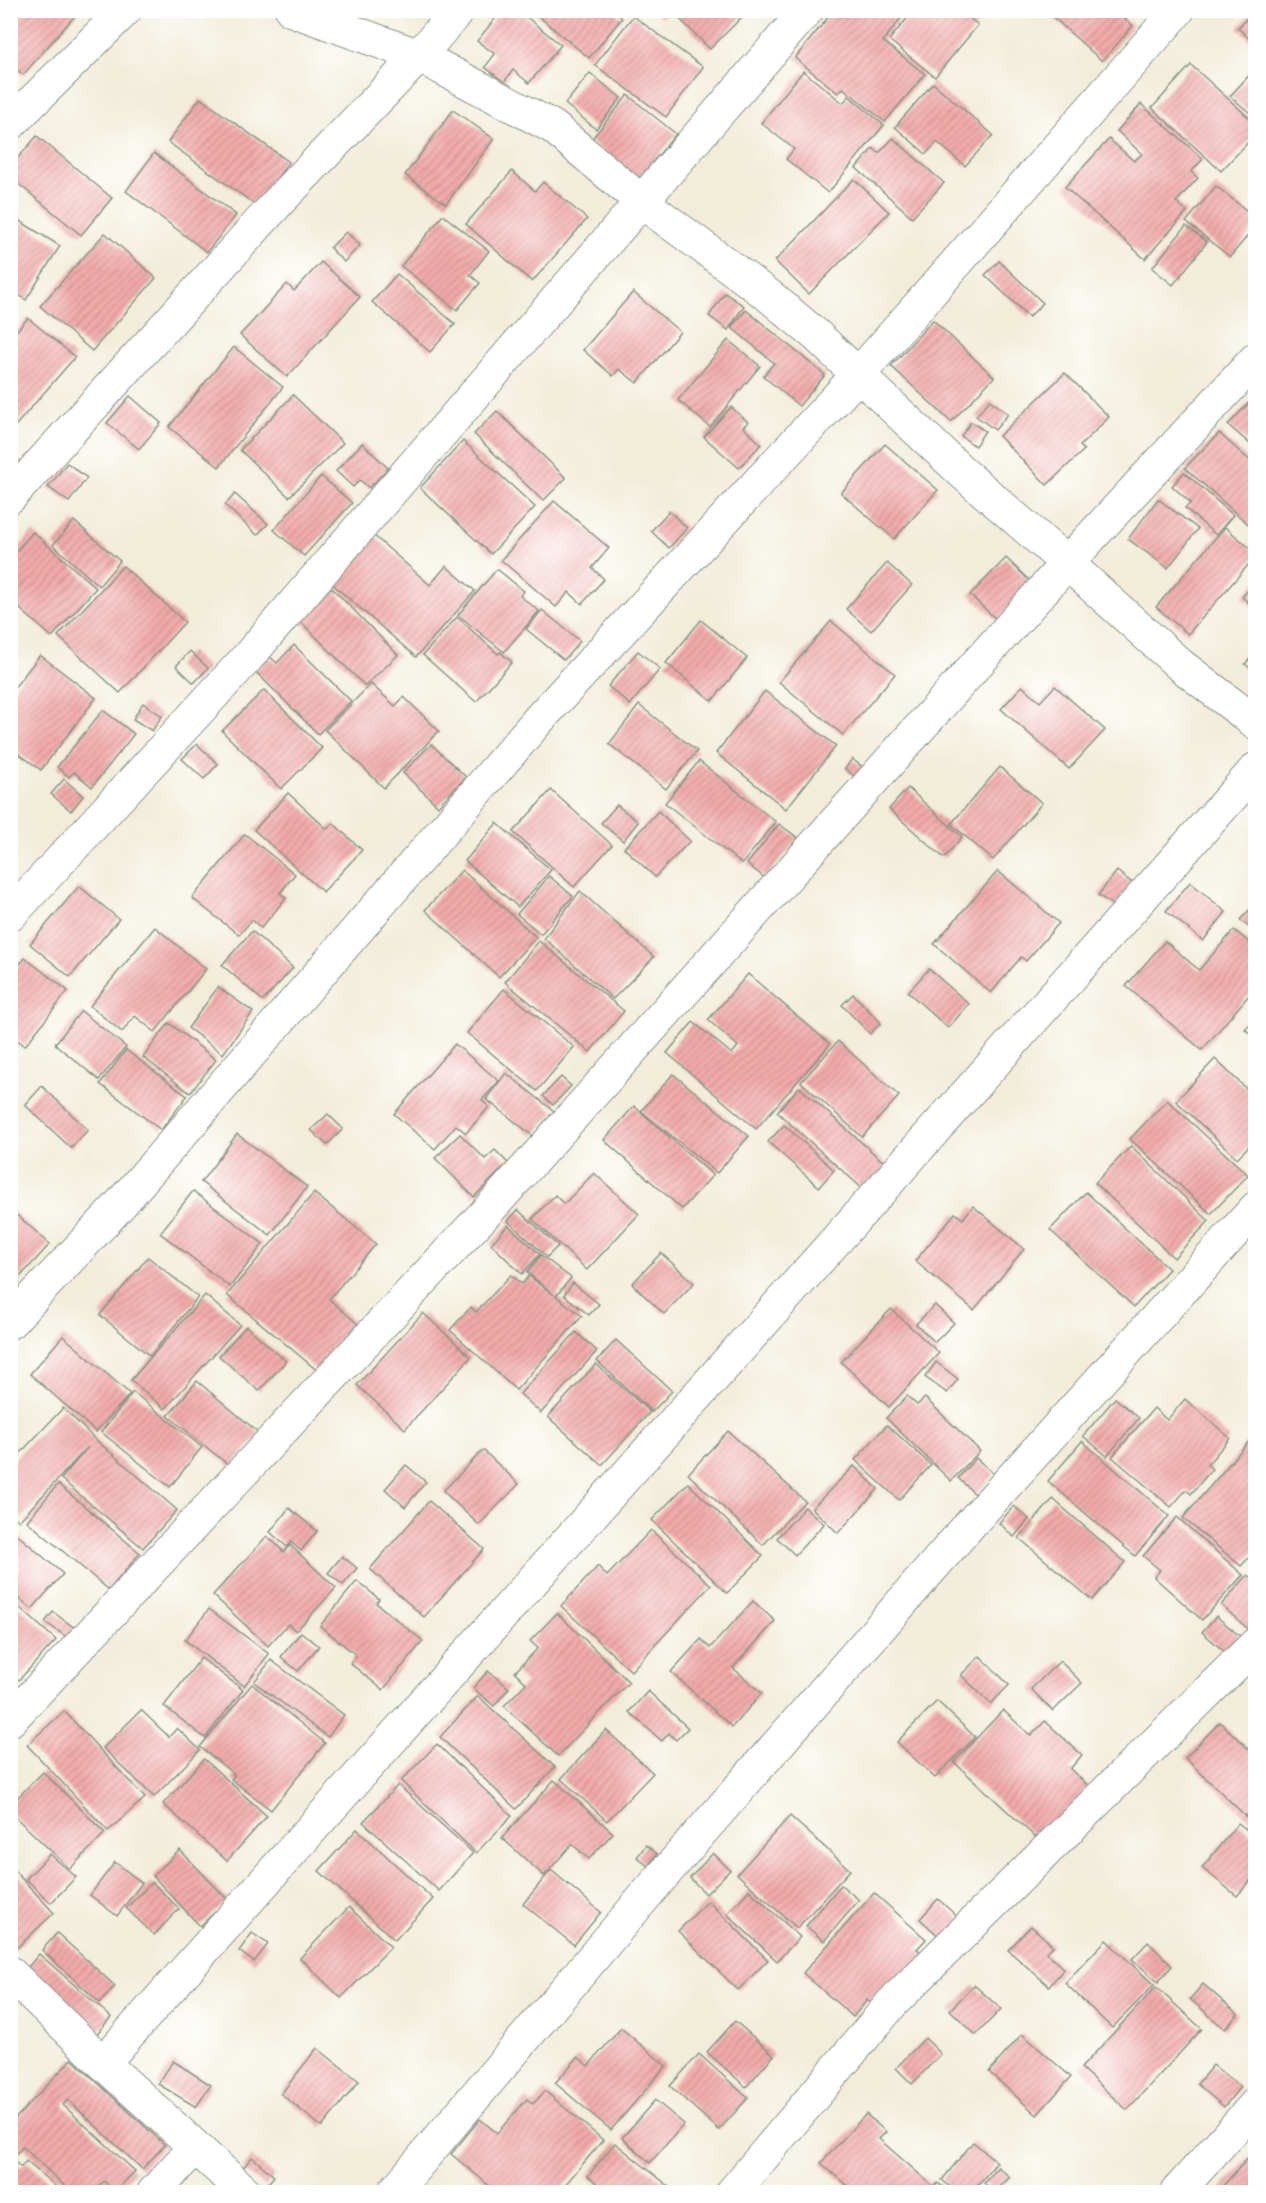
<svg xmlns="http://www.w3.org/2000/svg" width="1266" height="2203" font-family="Delius,sans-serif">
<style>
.building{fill:url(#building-hatch)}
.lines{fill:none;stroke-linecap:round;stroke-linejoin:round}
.street-casing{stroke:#889586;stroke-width:35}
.street{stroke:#fff;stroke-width:33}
</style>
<defs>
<pattern id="building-hatch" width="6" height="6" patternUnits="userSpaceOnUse" patternTransform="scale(1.5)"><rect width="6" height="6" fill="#f3acaa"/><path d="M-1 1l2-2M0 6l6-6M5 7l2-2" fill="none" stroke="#c48d8b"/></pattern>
</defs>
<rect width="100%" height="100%" fill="#fff"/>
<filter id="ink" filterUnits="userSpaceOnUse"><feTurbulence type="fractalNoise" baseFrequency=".0167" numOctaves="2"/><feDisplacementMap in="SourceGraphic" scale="12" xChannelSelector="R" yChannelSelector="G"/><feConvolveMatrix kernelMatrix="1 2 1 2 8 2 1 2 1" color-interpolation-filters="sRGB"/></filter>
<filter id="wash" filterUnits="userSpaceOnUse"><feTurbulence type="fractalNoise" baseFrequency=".008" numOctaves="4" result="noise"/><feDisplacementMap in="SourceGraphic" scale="24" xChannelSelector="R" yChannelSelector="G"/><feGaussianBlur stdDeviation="1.35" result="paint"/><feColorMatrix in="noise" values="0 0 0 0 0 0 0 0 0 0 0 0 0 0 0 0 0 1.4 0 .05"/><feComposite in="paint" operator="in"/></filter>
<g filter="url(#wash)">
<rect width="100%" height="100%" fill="#f2edd9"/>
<g id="blocks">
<g class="building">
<path d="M10,10H80L23,75L10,64Z"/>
<path d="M502,10H518L561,45L529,83L513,70L504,82L485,67L495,54L477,41Z"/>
<path d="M531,10H613L622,18L589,58Z"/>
<path d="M654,10H669L662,18Z"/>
<path d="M671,10H749L710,49Z"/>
<path d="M834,10H902L905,13L883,41L925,74L885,122L843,88L838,93L795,58Z"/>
<path d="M905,10H960L978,25L935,77L889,40L910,15Z"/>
<path d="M1045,10H1115L1133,26L1102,61Z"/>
<path d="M1254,10H1256V45L1238,28Z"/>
<path d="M633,16L703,67L666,117L595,65Z"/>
<path d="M1191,65L1256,124V134L1221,171L1152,108Z"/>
<path d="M1256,68V118L1230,96Z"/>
<path d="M803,71L843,103L849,96L884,125L828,193L786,159L794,149L761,123Z"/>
<path d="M590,73L621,98L596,129L565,104Z"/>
<path d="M933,83L993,135L965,166L937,142L926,154L895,127Z"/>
<path d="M628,95L676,134L638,180L590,141Z"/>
<path d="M200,98L289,162L257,206L168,142Z"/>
<path d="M1141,104L1203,159L1191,172L1198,178L1176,202L1187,212L1145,259L1065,187L1109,139L1134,161L1142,154L1117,131Z"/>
<path d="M453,110L494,139L446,204L405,175Z"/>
<path d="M37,136L112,198L81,235L10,177V167Z"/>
<path d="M893,138L944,183L912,217L856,168L873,148L879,153Z"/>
<path d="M154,153L236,215L207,252L126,191Z"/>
<path d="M512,171L535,191L543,182L587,219L532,282L466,224Z"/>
<path d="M854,179L889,212L809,294L775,261Z"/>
<path d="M1216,186L1256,218V226L1230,257L1186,222Z"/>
<path d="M10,215L60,246L26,300L10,289Z"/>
<path d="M443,215L489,251L470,275L480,283L457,310L401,266Z"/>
<path d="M1186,226L1207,242L1173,285L1152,268Z"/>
<path d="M346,232L360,245L344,262L330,248Z"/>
<path d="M105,233L156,278L92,351L40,306Z"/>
<path d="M999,261L1043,303L1029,317L985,275Z"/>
<path d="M321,262L360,297L287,377L240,335L287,284L294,291Z"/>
<path d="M397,274L455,324L430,352L372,302Z"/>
<path d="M633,292L680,332L637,383L619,369L613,376L583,350Z"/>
<path d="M725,293L744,306L728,330L709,316Z"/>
<path d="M746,310L825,375L799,406L763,376L774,363L731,327Z"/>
<path d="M28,318L75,357L10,432V338Z"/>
<path d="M933,320L994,377L951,422L891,366Z"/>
<path d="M728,340L760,366L710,427L678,400Z"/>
<path d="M234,347L283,387L219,467L169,427Z"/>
<path d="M1065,373L1109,417L1080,446L1084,450L1047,485L999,436Z"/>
<path d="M293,395L343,443L289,497L240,450Z"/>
<path d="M1256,395V449L1228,425Z"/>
<path d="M130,396L161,423L139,449L107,423Z"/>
<path d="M990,400L1008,414L995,430L976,416Z"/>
<path d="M731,407L748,422L743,427L761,444L739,468L704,437Z"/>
<path d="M497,411L566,478L543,501L474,434Z"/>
<path d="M971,422L985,431L975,446L961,436Z"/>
<path d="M1219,433L1256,466V531L1185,468Z"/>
<path d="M463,441L535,507L491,554L420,488Z"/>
<path d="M362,443L388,468L369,488L360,480L353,487L336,471Z"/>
<path d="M885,444L938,490L894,539L841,493Z"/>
<path d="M67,463L87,478L69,502L48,487Z"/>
<path d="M1184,472L1233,515L1216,535L1185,508L1191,503L1172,486Z"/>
<path d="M321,476L352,503L304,556L274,530Z"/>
<path d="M235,494L268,524L257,535L225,505Z"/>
<path d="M1158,499L1198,529L1168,568L1128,539Z"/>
<path d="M554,501L609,548L592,568L604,579L582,604L569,592L556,607L501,560Z"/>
<path d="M669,511L687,528L669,548L651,531Z"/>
<path d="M74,521L120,561L99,586L53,545Z"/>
<path d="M1225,527L1256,553V556L1188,634L1156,607Z"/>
<path d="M33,532L96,588L52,637L10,600V558Z"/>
<path d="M372,534L430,585L446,566L475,591L416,657L330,582Z"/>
<path d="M1006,558L1034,585L998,621L970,595Z"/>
<path d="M887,563L912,585L871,631L846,609Z"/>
<path d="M123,566L185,622L120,693L58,636Z"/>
<path d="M497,569L524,591L520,596L539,611L504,652L458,615Z"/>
<path d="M1256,581V609L1242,597Z"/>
<path d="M331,587L398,655L365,686L298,619Z"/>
<path d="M542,610L580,641L564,660L526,629Z"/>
<path d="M457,617L498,654L500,652L512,662L476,702L423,655Z"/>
<path d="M701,620L747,658L712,701L666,663Z"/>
<path d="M831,621L895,674L843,735L779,682Z"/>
<path d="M294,645L351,701L318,734L255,671L270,657L277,663Z"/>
<path d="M190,651L208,668L194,683L176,666Z"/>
<path d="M638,651L660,669L630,705L608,686Z"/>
<path d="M1256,652V673L1245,664Z"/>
<path d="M40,655L96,698L41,770L10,747V693Z"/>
<path d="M371,684L395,706L404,697L439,731L384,788L325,730Z"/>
<path d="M1022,686L1040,702L1055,686L1105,730L1069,769L1001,709Z"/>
<path d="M264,690L322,748L281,789L222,731Z"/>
<path d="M765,691L836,746L786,809L716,753Z"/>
<path d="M143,703L162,716L152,731L133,719Z"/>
<path d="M639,705L697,751L666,789L609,744Z"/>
<path d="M103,710L134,734L92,787L74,772L69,777L57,767Z"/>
<path d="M197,744L218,764L204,779L182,759Z"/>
<path d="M431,744L466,777L438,806L403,773Z"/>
<path d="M852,759L864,768L857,778L845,769Z"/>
<path d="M699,761L776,822L742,864L665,803Z"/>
<path d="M1000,767L1042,803L993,860L951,824Z"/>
<path d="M64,779L83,796L71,811L51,794Z"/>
<path d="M908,788L962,837L944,858L889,809Z"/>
<path d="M551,790L612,845L574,887L513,832Z"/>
<path d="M288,793L327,829L333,823L362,850L323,892L254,830Z"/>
<path d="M617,805L638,822L623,841L601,823Z"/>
<path d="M658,811L690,841L655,877L624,848Z"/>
<path d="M497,823L551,870L518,907L465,861Z"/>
<path d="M779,824L798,838L765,878L747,864Z"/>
<path d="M245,834L295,874L280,893L286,898L261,928L252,920L239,935L192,898Z"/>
<path d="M462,870L536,937L499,977L425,910Z"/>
<path d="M998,871L1059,923L1026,961L1021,957L991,993L934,944Z"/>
<path d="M1117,871L1136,886L1118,909L1098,895Z"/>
<path d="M549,876L573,896L541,934L517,914Z"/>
<path d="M1190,882L1226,912L1203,941L1166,911Z"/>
<path d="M79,886L119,919L70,977L30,944Z"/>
<path d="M580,891L654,957L613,999L544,938Z"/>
<path d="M1256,903V933L1240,920Z"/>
<path d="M155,927L206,969L155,1032L135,1016L122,1032L90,1006Z"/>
<path d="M1234,930L1256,948V987L1202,1050L1126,986L1165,941L1199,970Z"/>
<path d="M252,931L293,968L263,1001L222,965Z"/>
<path d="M539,941L624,1011L590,1052L505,982Z"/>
<path d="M25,958L68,991L25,1046L10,1034V976Z"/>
<path d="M929,969L969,1004L948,1028L908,992Z"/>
<path d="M748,974L830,1044L756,1129L667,1053L693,1022L732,1054L738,1046L708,1020Z"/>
<path d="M218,987L253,1012L223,1054L188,1028Z"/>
<path d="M504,989L574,1047L537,1091L467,1033Z"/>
<path d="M853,994L881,1023L870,1034L842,1005Z"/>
<path d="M81,1011L126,1047L99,1080L55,1044Z"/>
<path d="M1256,1018V1039L1245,1029Z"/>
<path d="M169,1023L216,1060L190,1093L143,1057Z"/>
<path d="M838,1041L899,1096L862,1137L801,1082Z"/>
<path d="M455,1044L499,1081L482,1100L489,1107L466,1133L456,1125L435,1149L394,1114Z"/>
<path d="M126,1050L187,1096L161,1130L100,1084Z"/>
<path d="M1215,1059L1256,1098V1139L1237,1158L1176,1101Z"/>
<path d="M506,1073L554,1111L533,1136L486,1099Z"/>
<path d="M673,1074L749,1136L717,1173L641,1111Z"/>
<path d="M561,1077L571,1086L553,1105L543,1096Z"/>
<path d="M42,1086L88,1130L71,1148L25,1105Z"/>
<path d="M799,1087L888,1166L865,1191L777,1112Z"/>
<path d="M1167,1100L1248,1175L1211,1214L1130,1139Z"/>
<path d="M634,1106L713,1175L682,1209L604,1140Z"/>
<path d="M328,1114L343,1129L327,1145L311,1130Z"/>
<path d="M784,1125L834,1170L819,1187L768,1142Z"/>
<path d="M237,1134L307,1187L270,1235L201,1182Z"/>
<path d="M460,1134L485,1159L495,1150L508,1163L474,1197L435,1158Z"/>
<path d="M1131,1146L1209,1221L1174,1258L1095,1183Z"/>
<path d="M594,1173L639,1214L587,1270L532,1219L555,1195L564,1204Z"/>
<path d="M193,1191L263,1244L230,1287L160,1233Z"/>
<path d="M1086,1192L1169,1269L1134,1307L1050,1230Z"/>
<path d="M314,1193L376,1244L329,1299L359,1325L319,1372L227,1295Z"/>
<path d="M973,1206L1024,1249L974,1310L915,1261L955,1213L963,1219Z"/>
<path d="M10,1209L50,1244L18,1279L10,1273Z"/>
<path d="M518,1210L558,1246L547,1257L508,1221Z"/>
<path d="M508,1225L540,1254L522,1274L491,1244Z"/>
<path d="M661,1253L694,1283L664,1314L632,1284Z"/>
<path d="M541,1255L571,1278L556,1296L582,1316L516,1390L450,1330L471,1307L476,1312L511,1275L522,1284L529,1276L554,1295L527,1272Z"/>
<path d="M148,1257L198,1297L150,1356L100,1315Z"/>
<path d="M573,1283L599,1304L589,1315L564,1295Z"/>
<path d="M205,1295L240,1325L165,1409L131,1380Z"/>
<path d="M935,1305L954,1323L935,1342L916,1324Z"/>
<path d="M891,1309L939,1353L889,1407L841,1362Z"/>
<path d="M423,1313L471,1357L405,1429L357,1385Z"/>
<path d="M246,1326L286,1361L259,1391L219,1356Z"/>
<path d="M576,1332L597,1351L541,1413L520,1394Z"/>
<path d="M63,1336L130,1394L96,1432L30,1374Z"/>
<path d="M616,1340L672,1391L652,1412L597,1361Z"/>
<path d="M936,1362L958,1379L947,1393L925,1377Z"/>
<path d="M596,1364L650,1412L602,1465L548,1417Z"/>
<path d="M197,1381L259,1433L231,1467L168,1416Z"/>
<path d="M133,1392L202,1447L170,1487L101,1432Z"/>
<path d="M907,1396L917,1405L925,1398L980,1451L951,1481L886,1418Z"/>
<path d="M1115,1398L1139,1418L1107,1456L1083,1436Z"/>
<path d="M1185,1399L1230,1438L1207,1465L1212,1469L1191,1494L1186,1490L1171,1507L1112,1457L1154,1408L1167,1420Z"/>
<path d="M63,1408L95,1439L177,1510L143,1548L61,1479L88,1447L19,1521L10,1513V1464Z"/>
<path d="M887,1425L931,1465L899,1500L855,1460Z"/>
<path d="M728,1431L805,1501L763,1545L688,1474Z"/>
<path d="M1256,1433V1550L1241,1566L1183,1518Z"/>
<path d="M1082,1441L1169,1516L1135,1556L1048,1481Z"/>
<path d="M483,1450L519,1484L479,1525L443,1491Z"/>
<path d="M976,1458L994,1474L976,1495L958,1478Z"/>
<path d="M406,1465L426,1482L405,1507L385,1489Z"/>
<path d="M854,1466L878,1489L838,1533L812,1508Z"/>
<path d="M688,1483L763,1556L727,1593L652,1520Z"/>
<path d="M58,1484L140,1553L109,1590L27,1521Z"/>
<path d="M1053,1499L1125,1562L1092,1600L1019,1538Z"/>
<path d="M429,1501L484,1549L424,1617L370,1569Z"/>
<path d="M1014,1506L1029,1519L1014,1537L999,1523Z"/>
<path d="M805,1507L824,1524L795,1555L777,1538Z"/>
<path d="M289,1508L317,1531L301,1551L291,1542L287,1547L270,1532Z"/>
<path d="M1177,1517L1243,1575L1202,1620L1154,1577L1160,1570L1143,1556Z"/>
<path d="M12,1530L63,1574L32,1609L10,1591V1532Z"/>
<path d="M651,1530L711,1585L631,1671L561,1606L598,1566L607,1576Z"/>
<path d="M267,1536L284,1552L290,1545L336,1588L296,1631L288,1624L268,1646L213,1595Z"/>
<path d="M342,1556L357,1568L343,1585L328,1573Z"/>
<path d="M1248,1575L1256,1582V1621L1248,1629L1221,1605Z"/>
<path d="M357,1581L379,1599L376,1603L423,1641L383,1690L350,1663L356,1655L320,1626Z"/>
<path d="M10,1599L56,1640L19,1680L10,1672Z"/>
<path d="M753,1601L775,1621L733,1668L762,1693L732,1727L671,1672L701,1639L710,1648Z"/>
<path d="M209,1609L269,1654L244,1686L185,1640Z"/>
<path d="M53,1612L84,1635L77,1644L45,1622Z"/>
<path d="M557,1613L629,1682L558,1756L504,1706L526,1683L515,1672L538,1648L530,1641Z"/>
<path d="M1216,1616L1241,1637L1226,1653L1202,1632Z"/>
<path d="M301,1632L319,1646L298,1671L281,1657Z"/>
<path d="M980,1656L1009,1685L991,1704L961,1675Z"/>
<path d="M201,1658L243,1690L205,1738L164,1706Z"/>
<path d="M271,1660L344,1715L328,1737L254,1682Z"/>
<path d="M1060,1661L1082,1683L1053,1711L1031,1689Z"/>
<path d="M488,1671L509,1688L494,1706L473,1688Z"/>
<path d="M252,1684L325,1743L271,1810L231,1779L235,1775L200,1747Z"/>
<path d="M648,1691L688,1728L676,1740L669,1733L662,1741L629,1712Z"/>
<path d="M478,1696L555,1767L516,1809L440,1737Z"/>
<path d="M937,1701L975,1737L935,1778L897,1742Z"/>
<path d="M141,1710L169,1737L177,1728L200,1750L154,1797L103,1748Z"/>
<path d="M1003,1710L1031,1736L1045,1721L1082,1755L1070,1769L1096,1793L1046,1847L954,1762Z"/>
<path d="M64,1711L145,1798L108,1831L27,1745Z"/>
<path d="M1220,1722L1256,1756V1826L1185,1758Z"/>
<path d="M606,1730L653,1773L607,1821L561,1779Z"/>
<path d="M437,1744L512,1816L476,1853L401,1781Z"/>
<path d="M204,1759L267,1816L227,1861L163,1804Z"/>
<path d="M43,1772L105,1833L70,1869L10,1812V1805Z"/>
<path d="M554,1780L613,1833L589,1859L572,1844L544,1876L502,1838Z"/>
<path d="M398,1785L473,1853L439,1891L363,1822Z"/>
<path d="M790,1816L850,1870L797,1928L737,1874Z"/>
<path d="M1238,1823L1256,1837V1874L1237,1896L1202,1868Z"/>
<path d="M357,1829L433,1899L395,1940L319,1871Z"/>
<path d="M646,1845L657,1854L648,1866L637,1857Z"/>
<path d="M180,1850L228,1900L200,1926L153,1876Z"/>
<path d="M713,1853L730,1870L706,1894L690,1878Z"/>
<path d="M50,1854L76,1877L51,1903L26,1879Z"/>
<path d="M115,1862L142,1883L117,1916L90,1895Z"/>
<path d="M10,1866L54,1913L10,1954Z"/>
<path d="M551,1870L601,1912L574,1945L523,1904Z"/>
<path d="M152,1882L179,1909L154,1935L126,1908Z"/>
<path d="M841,1885L859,1900L824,1941L806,1926Z"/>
<path d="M749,1890L800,1937L777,1961L727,1914Z"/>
<path d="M874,1893L926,1939L917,1949L926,1956L879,2010L867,2000L853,2017L803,1973Z"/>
<path d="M938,1899L962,1921L944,1941L920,1919Z"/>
<path d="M708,1901L768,1960L738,1990L678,1931Z"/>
<path d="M349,1907L391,1947L341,1998L300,1958Z"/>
<path d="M1031,1926L1053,1946L1046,1953L1064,1969L1049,1986L1008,1950Z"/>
<path d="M57,1933L115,1986L100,2003L42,1950Z"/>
<path d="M252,1933L268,1944L254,1962L239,1951Z"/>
<path d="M1106,1940L1154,1985L1112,2028L1065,1983Z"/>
<path d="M1148,1942L1172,1966L1158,1982L1132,1959Z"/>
<path d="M39,1954L111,2017L95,2036L23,1973Z"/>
<path d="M1203,1984L1238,2014L1225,2029L1190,1999Z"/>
<path d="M974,1985L1001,2009L976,2035L950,2010Z"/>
<path d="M1156,1987L1202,2029L1127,2110L1081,2068Z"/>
<path d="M735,2021L774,2055L746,2087L707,2052Z"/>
<path d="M621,2028L666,2066L611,2130L555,2083L578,2057L588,2066Z"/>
<path d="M1022,2034L1071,2077L1037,2115L989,2072Z"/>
<path d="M925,2038L941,2054L912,2084L896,2068Z"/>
<path d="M317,2048L359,2081L322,2127L281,2094Z"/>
<path d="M699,2054L748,2098L719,2130L670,2086Z"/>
<path d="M72,2059L165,2145L142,2169L68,2100L63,2105L135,2171L115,2192L104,2181L94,2192H71L23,2147L17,2153L10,2148V2124Z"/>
<path d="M173,2061L211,2085L196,2107L158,2084Z"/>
<path d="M1213,2065L1240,2087L1224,2107L1197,2084Z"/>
<path d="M545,2091L603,2140L559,2192H497L451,2154L480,2119L497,2133L527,2099L533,2104Z"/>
<path d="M655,2100L684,2124L650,2163L622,2138Z"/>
<path d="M866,2114L886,2132L879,2139L934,2187L938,2183L949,2192H854L821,2163Z"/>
<path d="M973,2142L997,2162L972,2192H957L942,2180Z"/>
<path d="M615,2143L676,2192H608L588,2176Z"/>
<path d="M1250,2156L1256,2161V2192H1221L1219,2190Z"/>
<path d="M252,2157L274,2176L265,2187L242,2169Z"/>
<path d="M10,2158L21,2167L26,2161L61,2191L60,2192H10Z"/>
<path d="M998,2167L1010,2177L995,2192L984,2183Z"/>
</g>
</g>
</g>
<g filter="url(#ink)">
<use href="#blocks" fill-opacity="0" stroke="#889586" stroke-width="1.5"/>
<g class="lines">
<defs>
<g id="street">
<path d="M292,10L419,56L553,127L642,202L768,295L816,335L963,473L1067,563L1179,664L1256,723"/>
<path d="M10,124L125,10"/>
<path d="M10,497L282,198L419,56L458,10"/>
<path d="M10,915L247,658L807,10"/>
<path d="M10,1322L118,1207L541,717L858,375L1178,10"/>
<path d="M10,1720L494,1204L1067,563L1256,359"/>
<path d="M10,1973L103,2063L245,2192"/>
<path d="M103,2063L1256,769"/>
<path d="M154,2192L195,2147"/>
<path d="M394,2192L652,1888L973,1521L1256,1208"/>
<path d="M733,2192L893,2002L1256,1644"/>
<path d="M1177,2192L1256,2104"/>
</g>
</defs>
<use href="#street" class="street-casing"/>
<use href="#street" class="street"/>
</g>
</g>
<rect width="1266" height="2203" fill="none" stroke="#fff" stroke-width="36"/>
</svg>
